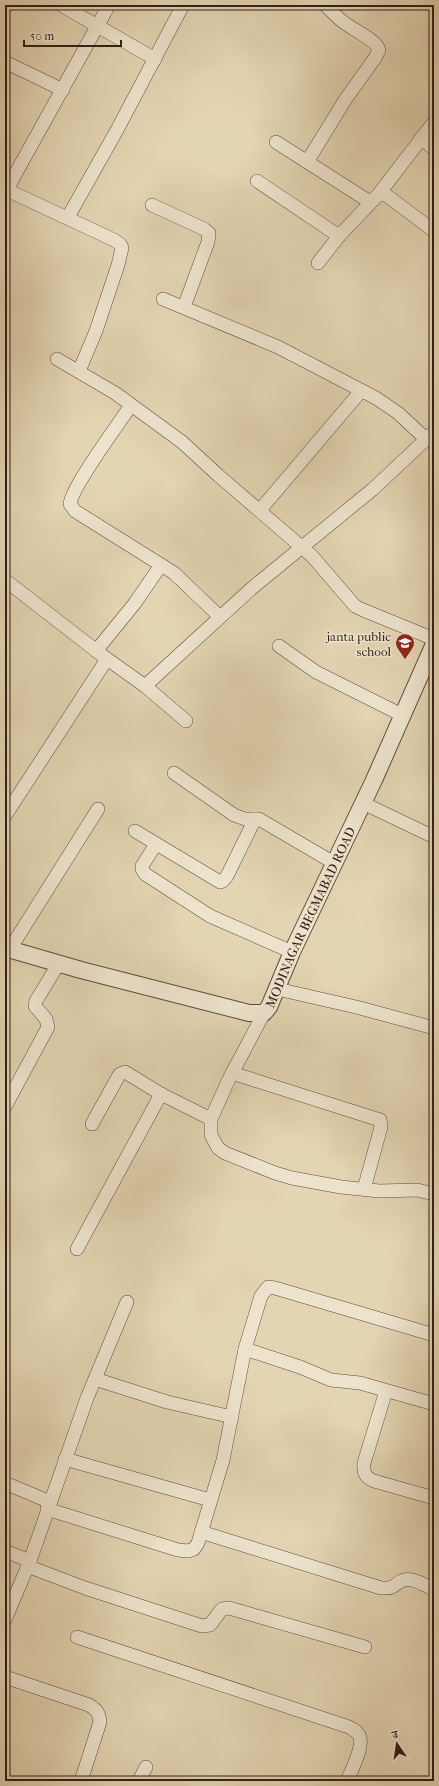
<svg xmlns="http://www.w3.org/2000/svg" width="439" height="1786" font-family="'IM FELL French Canon','Noto Serif Devanagari',serif">
<style>
.lines{fill:none;stroke-linecap:round;stroke-linejoin:round}
.minor-casing{stroke:#5d4c3e;stroke-width:14}
.tertiary-casing{stroke:#5d4c3e;stroke-width:18}
.minor{stroke:#ede3cd;stroke-width:13}
.tertiary{stroke:#ede3cd;stroke-width:16}
.labels{text-anchor:middle;dominant-baseline:central;stroke-width:3;stroke-linejoin:round;paint-order:stroke}
.poi-label{font-size:13px;fill:#301f17;stroke:#ede3cd;text-anchor:end}
.street-label{font-size:13px;fill:#301f17;stroke:#ede3cd}
</style>
<rect width="100%" height="100%" fill="#e3d4b2"/>
<filter id="stains"><feTurbulence type="fractalNoise" baseFrequency=".005" numOctaves="4"/><feColorMatrix values="0 0 0 0 .2 0 0 0 0 .09 0 0 0 0 .02 0 0 0 .5 -.17"/></filter>
<radialGradient id="worn" r=".72"><stop offset=".6" stop-color="#630" stop-opacity="0"/><stop offset="1" stop-color="#630" stop-opacity=".3"/></radialGradient>
<g class="lines">
<defs>
<g id="minor">
<path d="M61,5L155,59"/>
<path d="M5,62L63,90"/>
<path d="M421,138L434,149"/>
<path d="M276,142L370,202"/>
<path d="M307,162L345,100L375,58L379,50C377,40 351,29 342,21C336,16 331,11 326,6"/>
<path d="M257,181L339,236"/>
<path d="M5,189L114,240L120,244L122,248L118,265L96,331L79,371"/>
<path d="M7,189L109,5"/>
<path d="M378,195L434,122"/>
<path d="M152,205L204,229L209,233L208,242L184,307"/>
<path d="M68,217L117,130L183,5"/>
<path d="M318,263L339,236L378,195H386L434,231"/>
<path d="M163,299L278,347L376,398L398,413L426,439"/>
<path d="M57,359L115,393L182,442L219,476L312,556L355,606L363,610L434,639"/>
<path d="M131,405C119,424 72,486 70,504L75,511L174,573L220,617"/>
<path d="M260,510L361,391"/>
<path d="M5,580L103,656L145,686L186,721"/>
<path d="M279,646L316,672L402,715"/>
<path d="M96,651L135,603L161,565"/>
<path d="M145,686L252,588L373,489L434,432"/>
<path d="M174,773L234,815L245,819H259L334,863"/>
<path d="M363,803L434,837"/>
<path d="M5,816L107,659"/>
<path d="M135,831L220,882L223,881L227,876L255,819"/>
<path d="M156,844L142,866V869L145,874L210,916L292,952"/>
<path d="M10,949L98,809"/>
<path d="M277,989L356,1007L434,1028"/>
<path d="M264,1013L229,1079L211,1119V1135L218,1148L225,1153L275,1173L292,1178L341,1187L379,1191L417,1190L434,1194"/>
<path d="M232,1073L380,1120L381,1127L364,1189"/>
<path d="M5,1107L48,1027L46,1019L35,1006L36,1001L59,963"/>
<path d="M92,1124L118,1077L120,1074L125,1072L161,1094L211,1119"/>
<path d="M77,1249L161,1094"/>
<path d="M245,1349L300,1367L331,1380L360,1383L434,1404"/>
<path d="M95,1379L167,1402L232,1417"/>
<path d="M386,1391L364,1463C363,1473 365,1477 374,1481L434,1498"/>
<path d="M65,1459L210,1500"/>
<path d="M5,1483L50,1502"/>
<path d="M47,1509L178,1550L188,1551L194,1549L198,1543L223,1460L245,1349L261,1296L268,1287L275,1288L434,1335"/>
<path d="M201,1532L381,1588C397,1589 393,1583 404,1580C413,1577 427,1586 434,1590"/>
<path d="M5,1551L30,1561"/>
<path d="M27,1566L85,1588L202,1626L210,1625L222,1609L229,1608L365,1647"/>
<path d="M5,1620L30,1561L87,1398L127,1302"/>
<path d="M77,1637L346,1726C351,1728 356,1730 359,1735C365,1745 351,1771 347,1781"/>
<path d="M5,1677L89,1705C97,1710 99,1713 100,1722L81,1781"/>
<path d="M139,1781L146,1767"/>
</g>
<g id="tertiary">
<path id="s1" d="M5,948L81,970L249,1013H264L269,1007L292,952L374,780L434,644"/>
</g>
</defs>
<use href="#minor" class="minor-casing"/>
<use href="#tertiary" class="tertiary-casing"/>
<use href="#minor" class="minor"/>
<use href="#tertiary" class="tertiary"/>
</g>
<defs>
<symbol id="school-pin" viewBox="-11 -11 22 30"><path d="M0 17L-7.5 6A9.5 9.5 0 1 1 7.5 6Z" fill="#8f2418" stroke="#ede3cd"/><path d="M0-5L7-2L0 1L-7-2ZM-4 1L0 2.5L4 1V4Q0 6-4 4Z" fill="#fff"/></symbol>
</defs>
<g fill-rule="evenodd">
<use href="#school-pin" x="394" y="632" width="22" height="30"/>
</g>
<g class="labels">
<g class="poi-label">
<text x="391" y="636">janta public<tspan x="391" dy="15">school</tspan></text>
</g>
<g class="street-label">
<text stroke="none"><textPath href="#s1" startOffset="374">MODINAGAR BEGMABAD ROAD</textPath></text>
</g>
</g>
<rect width="439" height="1786" fill="none" stroke="#e3d4b2" stroke-width="20"/>
<rect x="6" y="6" width="427" height="1774" fill="none" stroke="#301f17" stroke-width="2"/>
<rect x="10" y="10" width="419" height="1766" fill="none" stroke="#301f17"/>
<g transform="translate(397 1744) rotate(347)" stroke="#ede3cd" stroke-width="3" paint-order="stroke">
<path d="M0-3L7 15L0 10L-7 15Z" fill="#301f17"/>
<text y="-6" font-size="11" font-weight="bold" text-anchor="middle" fill="#301f17">उ</text>
</g>
<path d="M24 40v6h97v-6" fill="none" stroke="#301f17" stroke-width="2"/>
<text x="30" y="40" font-size="12" fill="#301f17" stroke="#ede3cd" stroke-width="3" paint-order="stroke">50 m</text>
<rect width="100%" height="100%" filter="url(#stains)"/>
<rect width="100%" height="100%" fill="url(#worn)"/>
</svg>
